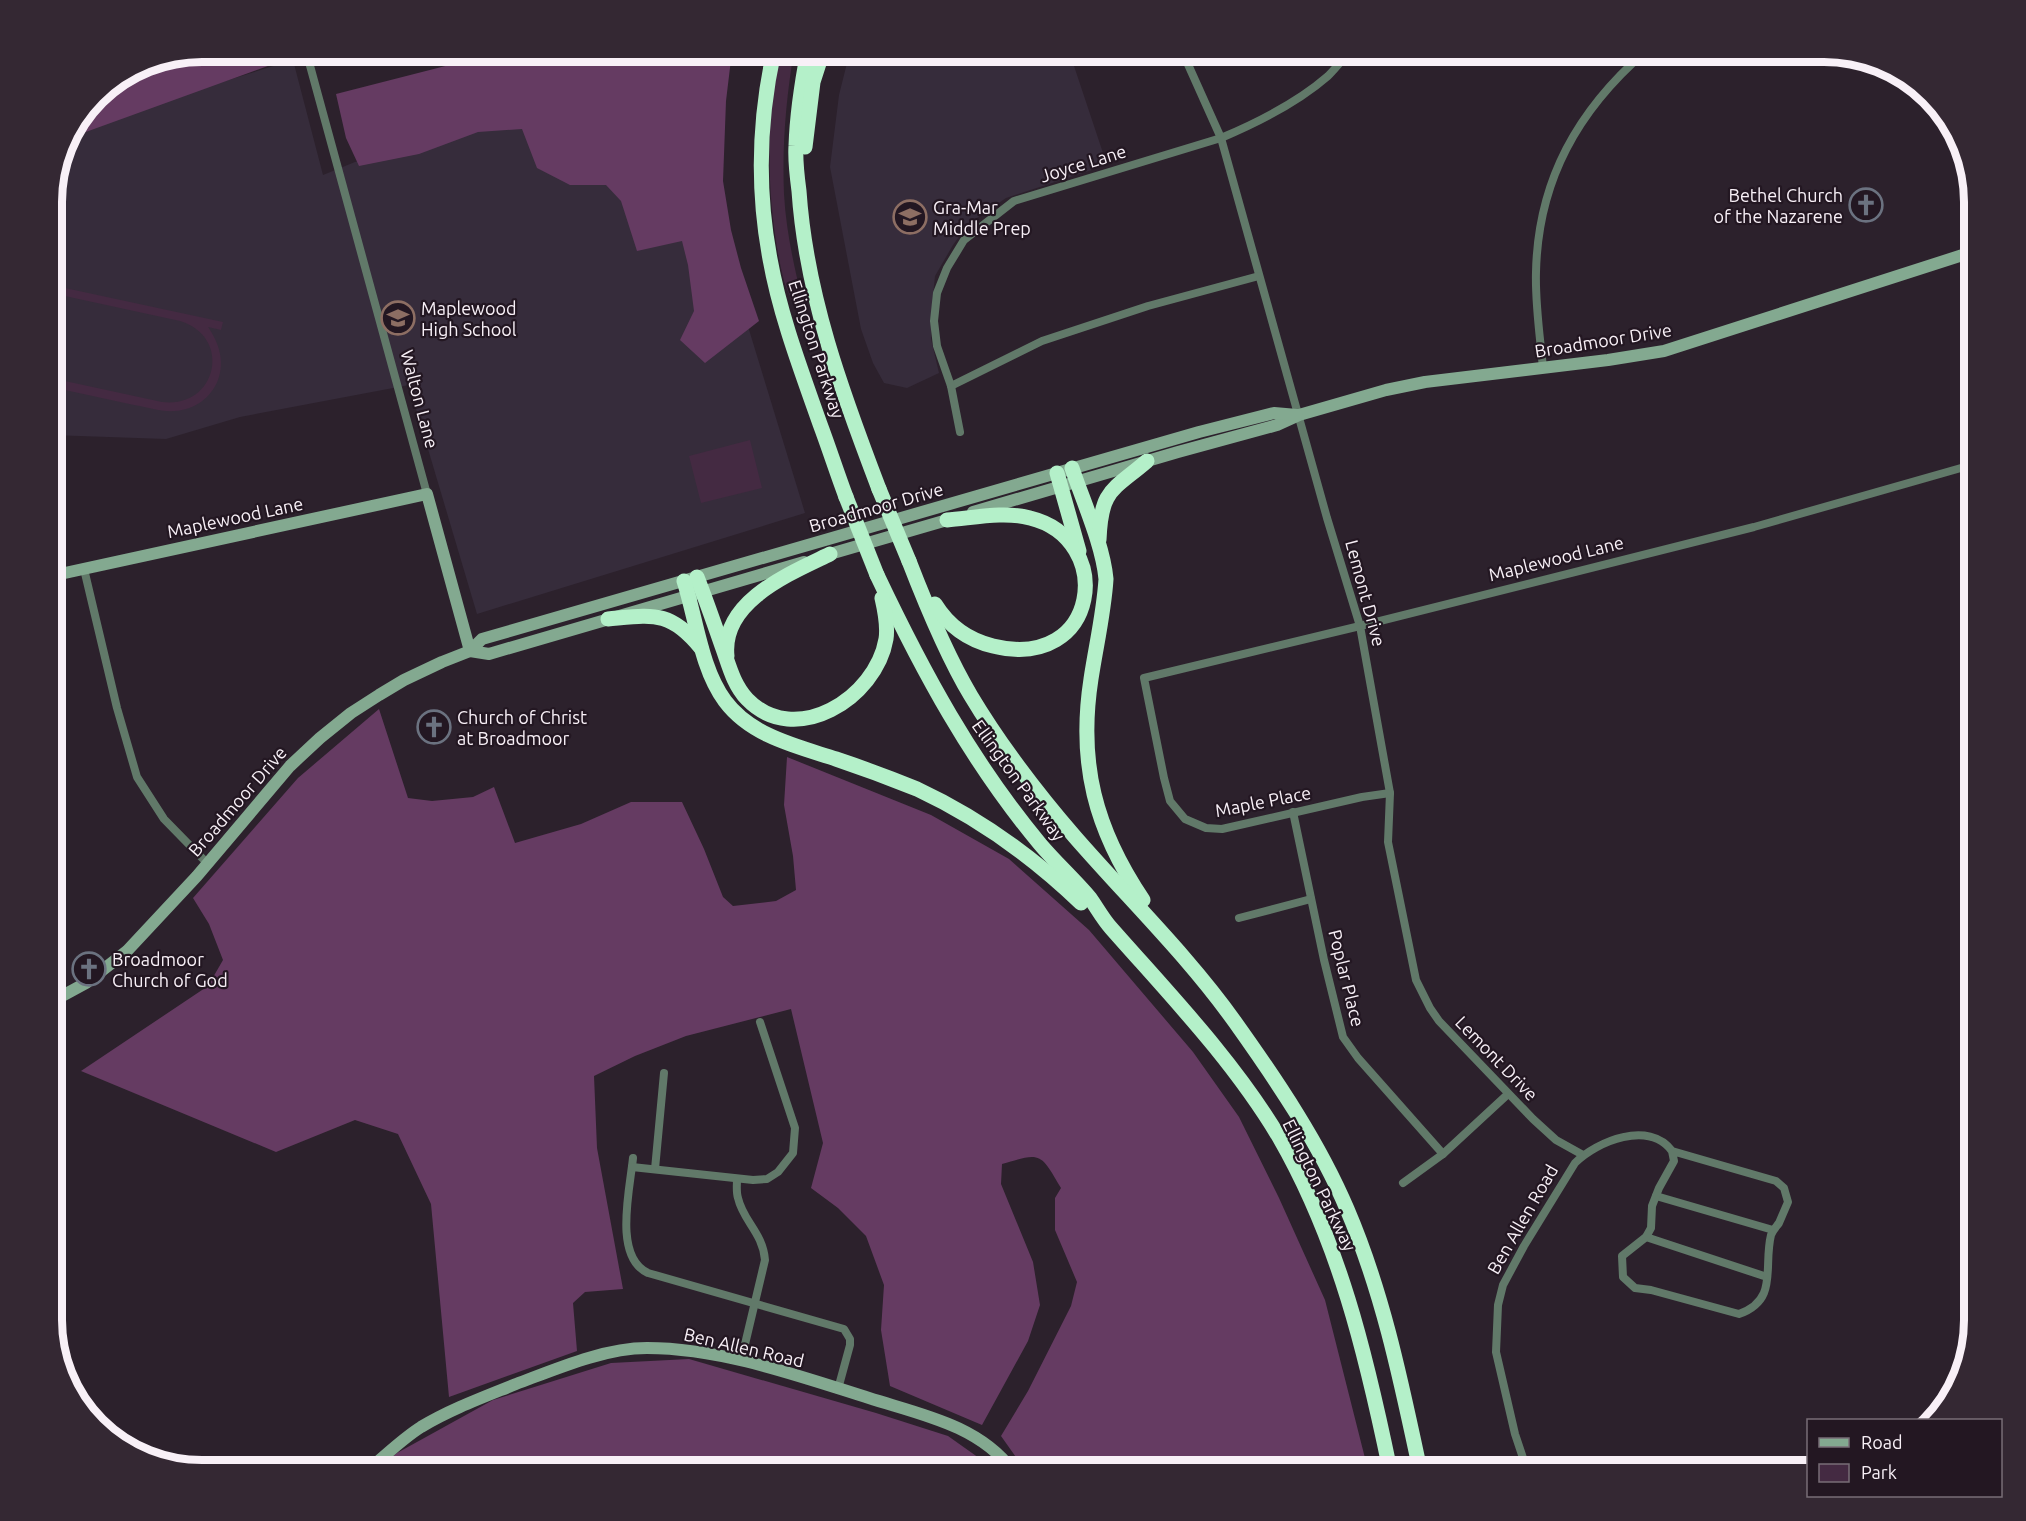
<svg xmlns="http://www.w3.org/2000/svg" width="2026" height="1521" font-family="Ubuntu,sans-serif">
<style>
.education{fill:#362c3b}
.green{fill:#442a42}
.forest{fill:#653b62}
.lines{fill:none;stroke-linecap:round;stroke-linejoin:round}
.street{stroke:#617969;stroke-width:8}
.secondary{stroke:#83a990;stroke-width:12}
.highway{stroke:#b4f0c9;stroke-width:15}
.highway-bridge{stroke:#b4f0c9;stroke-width:15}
.labels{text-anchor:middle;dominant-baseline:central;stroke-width:4.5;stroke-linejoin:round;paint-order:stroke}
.street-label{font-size:18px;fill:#f8f0f7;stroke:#231722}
.poi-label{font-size:18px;fill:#f8f0f7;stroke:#231722;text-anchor:start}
.rim{fill:none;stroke:#f8f0f7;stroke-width:8}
</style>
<rect width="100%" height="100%" fill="#2c212c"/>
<g class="education">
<path d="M850,51H1069L1107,165L1006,198L968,224L953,245L935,276L932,305L931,339L939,373L907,388L884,383L873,363L861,329L830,167L839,95Z"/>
<path d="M293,60L323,175L355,162L481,123L545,117L725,251L805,513L477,614L409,385L240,417L166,439L51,435V191L67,135L71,129Z"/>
</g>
<g class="green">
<path d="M780,51H794C786,99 782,145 784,194C786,230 794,267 803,303L800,309L795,307C791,297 785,287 783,277C767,211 764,117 780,51Z"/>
<path d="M51,285L223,322L221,330L208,327C219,343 225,361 218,380C211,398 194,410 175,411C161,412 147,407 134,405C106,399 79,393 51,387V378L162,402C217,409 233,337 180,321L51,293Z"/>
<path d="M750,440L762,488L701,503L689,456Z"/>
</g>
<g class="forest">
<path d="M201,51H288L290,58L83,133L53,185L67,135L102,89L144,62Z"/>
<path d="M504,51H732L726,101L723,181L731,230L741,268L759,321L705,363L680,340L694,311L688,265L682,241L637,251L621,201L606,185H570L537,168L522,129L478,132L419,154L359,166L346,138L336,94Z"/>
<path d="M379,709L408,798L432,801L473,797L494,787L515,843L581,824L631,802H682L704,849L723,897L733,906L776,901L796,890L793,856L784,805L787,757L931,815L1009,859L1089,930L1193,1052L1239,1117L1279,1198L1325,1300L1368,1470H1025L1001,1436L1028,1391L1071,1306L1077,1282L1055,1230V1198L1061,1188C1040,1153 1042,1152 1002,1164L1001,1184L1033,1262L1040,1305L1028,1341L982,1425L890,1386L881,1330L884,1285L866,1236L838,1208L811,1188L823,1143L791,1009L686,1036L635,1056L594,1076L597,1148L623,1289L585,1292L573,1303L577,1351L449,1397L431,1204L398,1134L355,1120L276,1152L81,1071L208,986L223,960L209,924L193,898L298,778Z"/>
<path d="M689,1359L876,1413L948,1436L996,1470H376L397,1453L493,1400L611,1363Z"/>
</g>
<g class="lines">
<g class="street">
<path d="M306,51L427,494"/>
<path d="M478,51L479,55"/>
<path d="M1182,51L1221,138L1327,518L1360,626L1390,793L1388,842L1416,980L1430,1008L1439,1021L1533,1119L1556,1140L1583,1155"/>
<path d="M1953,127L1975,221"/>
<path d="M1543,368C1540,336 1535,304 1536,272C1538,180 1578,110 1646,51"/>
<path d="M951,386L1042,341L1148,306L1259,276"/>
<path d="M960,432L951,386L937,346L934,321L937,293L947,268L964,240L1014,201L1221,138C1259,122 1297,103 1328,76C1336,68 1343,59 1350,51"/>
<path d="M84,569L117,708L137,777L164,819L207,863"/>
<path d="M1390,793L1362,797L1222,829L1206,828L1185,819L1170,801L1164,778L1144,678L1360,626L1754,527L1975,464"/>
<path d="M1293,812L1324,960L1343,1037L1358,1058L1443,1154"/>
<path d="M1239,918L1311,899"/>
<path d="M633,1158C630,1189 613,1257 648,1273L844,1329L850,1339V1345L838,1389"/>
<path d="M632,1167L753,1180L767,1179L778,1172L793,1153L795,1128L760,1022"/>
<path d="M655,1169L664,1073"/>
<path d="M737,1179C737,1185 736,1192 738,1198C743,1221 763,1233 765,1260L741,1361"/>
<path d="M1403,1183L1443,1154L1508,1094"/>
<path d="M1656,1196L1773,1230"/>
<path d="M1646,1237L1767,1277"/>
<path d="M1527,1470L1515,1434L1496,1352L1498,1305L1503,1285L1524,1246L1575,1163C1597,1141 1649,1120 1672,1151L1776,1181L1784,1188L1788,1202C1785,1209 1782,1216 1779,1223C1776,1227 1773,1230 1771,1235C1763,1267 1779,1300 1739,1314L1651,1290L1635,1288L1623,1277L1622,1256L1646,1237L1651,1228L1652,1206L1659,1188L1674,1161L1672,1151"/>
</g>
<g class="secondary">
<path d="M973,512L1178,452L1277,425L1299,415L1386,390L1425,382L1608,360L1664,351L1975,251"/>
<path d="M823,556L954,518"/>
<path d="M51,576L427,494L470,651"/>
<path d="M470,651L489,654L804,562"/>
<path d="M51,1002L86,983L127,951L197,876L290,766L320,738L351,713L379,695L404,680L442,662L470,651L482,639L1199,432L1274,413L1297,415"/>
<path d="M368,1470C385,1456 402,1439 421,1427C451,1409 484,1397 516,1384C556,1369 604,1348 647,1348C721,1348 799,1376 869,1398C919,1414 979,1425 1012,1470"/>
</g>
<g class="highway">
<path d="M774,51C759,119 757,190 770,259C780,315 801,370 820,424C829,448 837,473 846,497"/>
<path d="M808,51C802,82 797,114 796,146C795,161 797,176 799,191C806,295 842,392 879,489"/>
<path d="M805,147L813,82L823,51"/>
<path d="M1072,468C1083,501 1103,545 1106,579C1104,612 1096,646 1091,679C1078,763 1095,829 1143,900"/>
<path d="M1057,473L1079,551"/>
<path d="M1099,540C1101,489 1112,491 1147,461"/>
<path d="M909,561C926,605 947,656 971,696C1001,746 1037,793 1075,837C1129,899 1188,956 1235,1022C1277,1081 1319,1143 1347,1209C1383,1293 1401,1381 1420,1470"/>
<path d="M877,575C923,672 971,761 1040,844C1056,863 1074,879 1090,898C1097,908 1103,919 1111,928C1170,995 1233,1060 1279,1137C1339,1241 1366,1354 1390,1470"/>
<path d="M697,577C706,600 714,623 722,646C729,665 733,684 747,699C795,749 876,698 886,639C888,626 885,611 882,598"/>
<path d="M684,581C696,618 701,669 725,701C751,736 796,746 836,759C863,768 890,778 917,789C977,817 1033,857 1081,903"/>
<path d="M935,604C948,625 968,640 993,646C1100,672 1116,539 1030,518C1004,511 973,518 947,520"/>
<path d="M608,619C653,615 670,610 701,648"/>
<path d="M727,656C721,601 791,573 830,554"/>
</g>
<g class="highway-bridge">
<path d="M879,489L909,561"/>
<path d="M846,497L877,575"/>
</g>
</g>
<defs>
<symbol id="church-ring" viewBox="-11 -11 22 22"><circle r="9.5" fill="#231722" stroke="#6b7280" stroke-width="1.5"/><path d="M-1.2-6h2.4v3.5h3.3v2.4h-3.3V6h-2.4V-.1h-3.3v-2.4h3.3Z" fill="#6b7280"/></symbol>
<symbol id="school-ring" viewBox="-11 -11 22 22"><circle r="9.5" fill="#231722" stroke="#8d6e63" stroke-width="1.5"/><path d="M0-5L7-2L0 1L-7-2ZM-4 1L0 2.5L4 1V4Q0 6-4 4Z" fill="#8d6e63"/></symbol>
</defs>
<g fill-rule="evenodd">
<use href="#church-ring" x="1847" y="186" width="38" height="38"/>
<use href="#school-ring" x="891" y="198" width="38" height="38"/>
<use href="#school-ring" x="379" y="299" width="38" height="38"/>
<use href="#church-ring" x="415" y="708" width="38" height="38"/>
<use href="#church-ring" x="70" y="950" width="38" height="38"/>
</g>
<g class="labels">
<g class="street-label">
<text transform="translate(1083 163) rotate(-17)">Joyce Lane</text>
<text transform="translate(1603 340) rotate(-9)">Broadmoor Drive</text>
<text transform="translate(817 349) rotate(72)">Ellington Parkway</text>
<text transform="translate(420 399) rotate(75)">Walton Lane</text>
<text transform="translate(876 507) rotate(-16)">Broadmoor Drive</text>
<text transform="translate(235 517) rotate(-12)">Maplewood Lane</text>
<text transform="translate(1556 558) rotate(-14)">Maplewood Lane</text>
<text transform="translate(1366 593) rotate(75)">Lemont Drive</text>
<text transform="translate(1019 780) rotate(54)">Ellington Parkway</text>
<text transform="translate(237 801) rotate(-49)">Broadmoor Drive</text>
<text transform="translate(1263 801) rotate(-11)">Maple Place</text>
<text transform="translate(1347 978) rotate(76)">Poplar Place</text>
<text transform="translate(1497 1058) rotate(46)">Lemont Drive</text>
<text transform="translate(1320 1185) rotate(64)">Ellington Parkway</text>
<text transform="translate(1522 1219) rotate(-60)">Ben Allen Road</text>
<text transform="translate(744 1347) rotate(13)">Ben Allen Road</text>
</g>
<g class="poi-label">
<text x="1843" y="195" text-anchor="end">Bethel Church<tspan x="1843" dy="21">of the Nazarene</tspan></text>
<text x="933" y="207">Gra-Mar<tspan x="933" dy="21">Middle Prep</tspan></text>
<text x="421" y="308">Maplewood<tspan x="421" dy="21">High School</tspan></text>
<text x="457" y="717">Church of Christ<tspan x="457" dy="21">at Broadmoor</tspan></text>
<text x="112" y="959">Broadmoor<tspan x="112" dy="21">Church of God</tspan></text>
</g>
</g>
<path d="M0 0H2026V1521H0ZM202 62H1824A140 140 0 0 1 1964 202V1320A140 140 0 0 1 1824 1460H202A140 140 0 0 1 62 1320V202A140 140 0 0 1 202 62Z" fill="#342833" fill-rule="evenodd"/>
<path class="rim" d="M202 62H1824A140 140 0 0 1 1964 202V1320A140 140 0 0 1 1824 1460H202A140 140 0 0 1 62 1320V202A140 140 0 0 1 202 62Z"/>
<rect x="1807" y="1419" width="195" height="78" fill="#231722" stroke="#786e77" stroke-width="1.5"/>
<rect x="1819" y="1438" width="30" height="9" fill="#83a990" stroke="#786e77" stroke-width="1.5"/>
<text x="1861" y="1449" font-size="18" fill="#f8f0f7">Road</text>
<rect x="1819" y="1464" width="30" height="18" fill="#442a42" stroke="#786e77" stroke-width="1.5"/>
<text x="1861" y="1479" font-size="18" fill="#f8f0f7">Park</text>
</svg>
